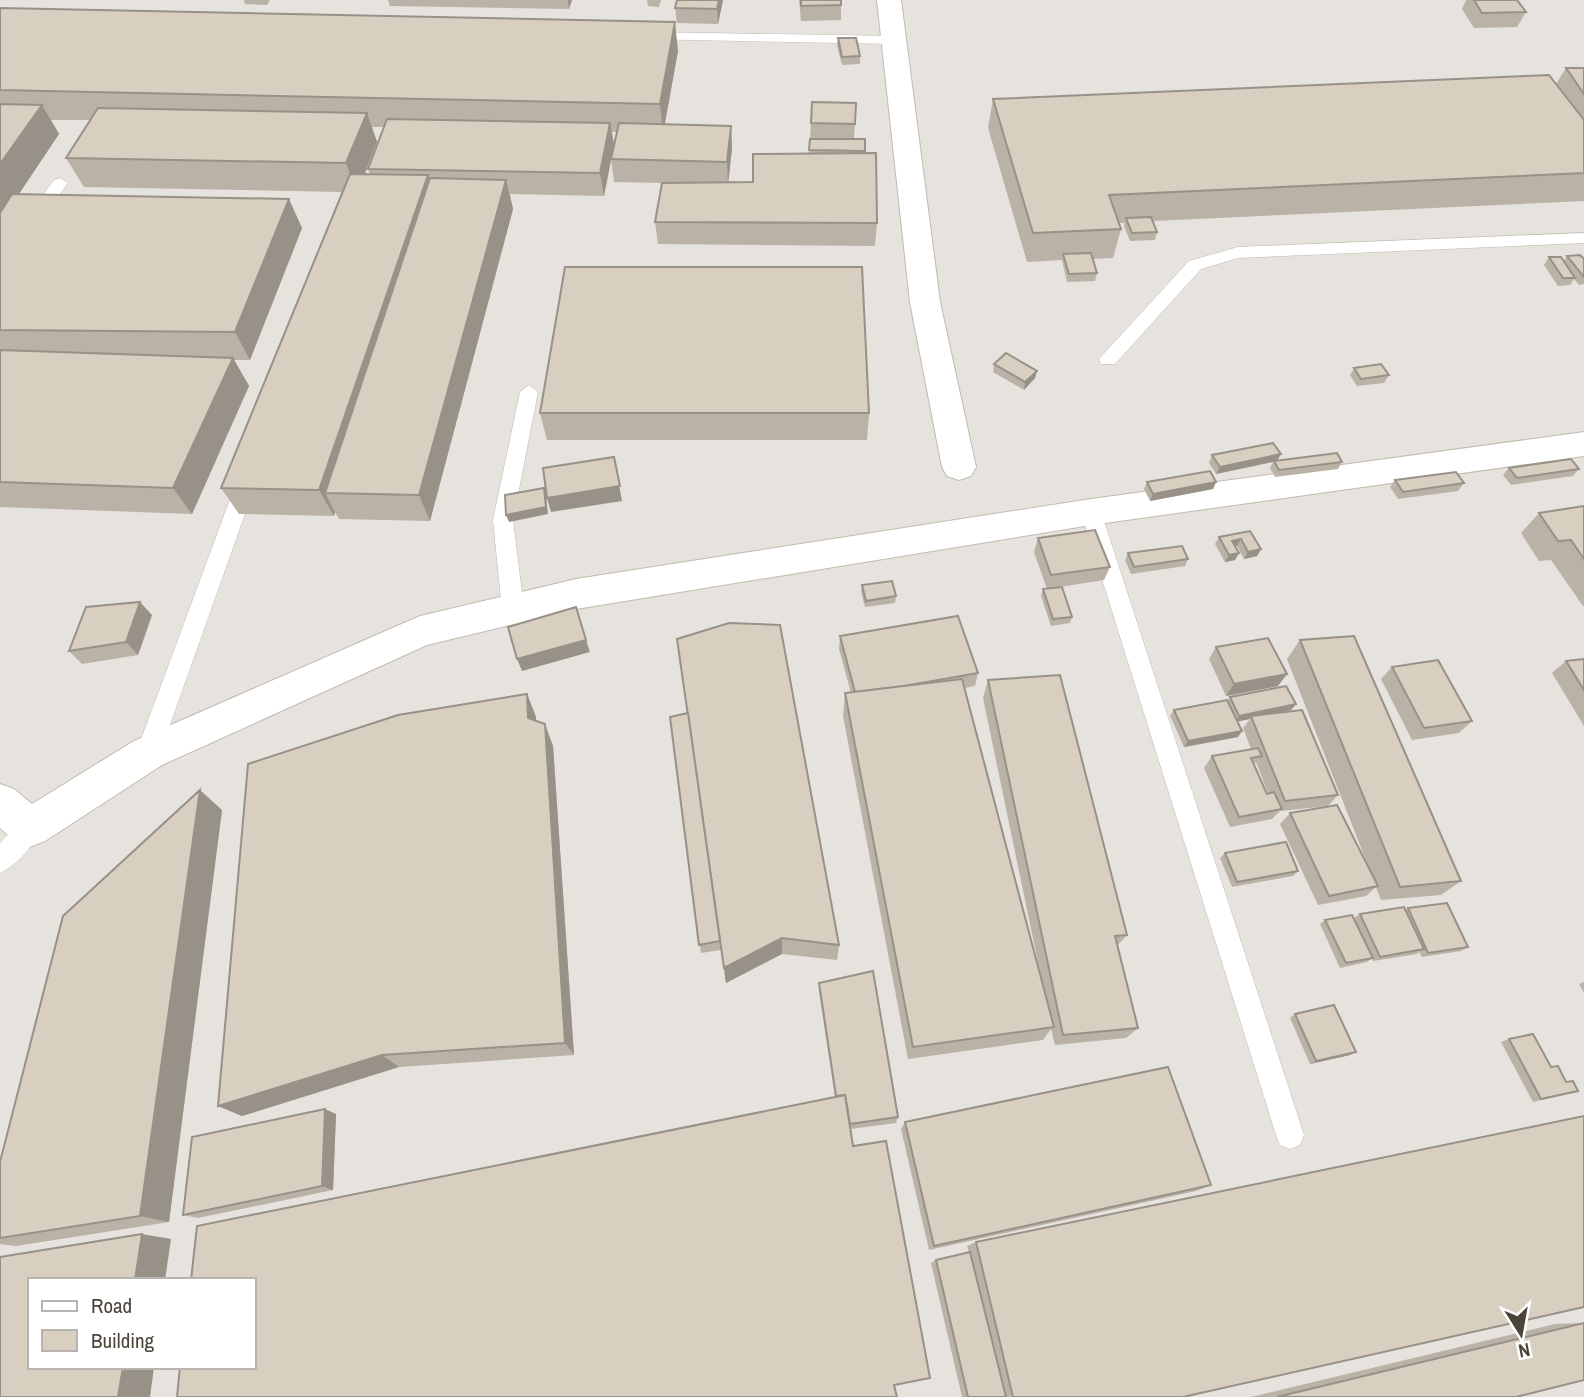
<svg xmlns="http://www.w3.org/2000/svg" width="1584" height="1397" font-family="'Archivo Narrow',sans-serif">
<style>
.industrial{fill:#e6e2dd;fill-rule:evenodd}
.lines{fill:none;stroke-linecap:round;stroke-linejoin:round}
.service-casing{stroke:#c2bbae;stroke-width:1}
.minor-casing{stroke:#c2bbae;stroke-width:2}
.service{fill:#fff;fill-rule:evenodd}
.minor{fill:#fff;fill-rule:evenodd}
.wall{fill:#bab2a6;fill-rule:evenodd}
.shaded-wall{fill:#979187}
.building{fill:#d8cfc1;stroke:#979187;stroke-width:2}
</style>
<rect width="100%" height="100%" fill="#f6f3ec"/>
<path class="industrial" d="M0,0H1584V1397H0ZM30,1280H254V1367H30Z"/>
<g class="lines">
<defs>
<g id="service">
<path d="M647,32L893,36L900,40L893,44L642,39V33Z"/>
<path d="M60,178L68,183L6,269L0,271V253L54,180Z"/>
<path d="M1584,233V243L1238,258L1201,269L1115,364H1101L1099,359L1189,261L1238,247Z"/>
<path d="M529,385L538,392L513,520L524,609L521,615L513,618L505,615L502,609L493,520L520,392Z"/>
<path d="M246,475L253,478L256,483L160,753L156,760L148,763L140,760L136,753L236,483L239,478Z"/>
<path d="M1091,504L1098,506L1101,512L1304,1135L1300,1145L1290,1149L1280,1145L1276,1135L1081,512L1084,506Z"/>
<path d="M30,817L39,820L42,828C35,844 16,866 0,873V843L21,820Z"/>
</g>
<g id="minor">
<path d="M877,0H901L940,302L976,467L971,476L959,480L947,476L942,467L910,302Z"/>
<path d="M1584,432V456L1091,525L576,609L427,645L162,765L45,841L30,847L15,841L0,828V784L14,789L32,804L134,741L420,616L576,579L1091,499Z"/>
</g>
</defs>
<use href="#service" class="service-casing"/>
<use href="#minor" class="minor-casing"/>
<use href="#service" class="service"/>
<use href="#minor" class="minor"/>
</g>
<g class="wall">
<path d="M244,0H270L267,5L245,4Z"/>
<path d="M388,0H572L569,9L390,6Z"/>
<path d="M647,0H661L659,7L648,6Z"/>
<path d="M677,0H723L718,24L677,23L675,8Z"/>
<path d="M799,0H841V20L801,21Z"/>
<path d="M1466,0H1517L1526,12L1517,27L1474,28L1462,9Z"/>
<path d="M0,8L678,51L665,124L731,126L732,148L728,183L753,182L809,153L811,123L856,103L854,139H865V153L877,223L875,246L658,244L655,222L665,183L614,182L611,159L604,196L510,194L513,209L430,521L339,519L335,512L334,516L239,514L221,488L342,192L84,187L66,158L90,120H51L59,134L19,194L302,228L250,360H234L249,386L192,514L0,507ZM372,127H384L368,169L370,174H365L377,142ZM612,132H617L614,145Z"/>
<path d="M838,38L860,56V64L842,65L837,46Z"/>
<path d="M1566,68H1584V201L1153,221L1157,232L1155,240L1130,241L1124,226L1125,223H1119L1121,229L1113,258L1092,259L1097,273L1095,281L1067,282L1062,260L1027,262L988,128L993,99L1556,84Z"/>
<path d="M1567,256L1584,259V284L1579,285L1574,279L1570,285L1558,286L1544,265L1549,257L1564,261Z"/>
<path d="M994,364L1037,371L1035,378L1024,390L993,372Z"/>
<path d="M1354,368L1389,375L1384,383L1357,386L1350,375Z"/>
<path d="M540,413H869L867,440H547Z"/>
<path d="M1212,455L1278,460L1342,462L1338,469L1275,477L1270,468L1273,462L1216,474L1209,463Z"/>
<path d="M1509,468L1579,469L1573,476L1511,485L1503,475Z"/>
<path d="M1395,480L1464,483L1458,491L1398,499L1390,487Z"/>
<path d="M1147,482H1216L1213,489L1150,501L1144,489Z"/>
<path d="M1584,506V606H1583L1551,560L1539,561L1521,533L1539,513Z"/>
<path d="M1250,531L1261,549L1257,556L1244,559L1237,546H1235L1239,553L1235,560L1225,562L1215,544L1219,537Z"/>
<path d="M1038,538L1110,567L1104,580L1047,589L1034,552Z"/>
<path d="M1128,553L1188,559L1185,566L1131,574L1125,560Z"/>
<path d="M862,585L896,596L895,603L865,607L861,592Z"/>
<path d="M1043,589L1072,617L1070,623L1051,626L1041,596Z"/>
<path d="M152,615L138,655L82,664L69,651Z"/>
<path d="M840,636L978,673L975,686L965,688L1041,977L983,698L988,680L1127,935L1117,946L1138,1028L1126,1038L1055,1045L1051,1029L1043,1040L908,1059L843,716L845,693H851L839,649Z"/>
<path d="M1300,640L1461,881L1441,895L1381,900L1376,887L1366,896L1318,905L1280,824L1290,813L1369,868L1287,659Z"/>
<path d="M1216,647L1278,686L1226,696L1209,659Z"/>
<path d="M1584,659V726L1552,673L1566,661Z"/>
<path d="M1392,667L1472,721L1459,733L1412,740L1381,679Z"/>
<path d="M527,694L536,717V721L553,746L574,1055L399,1067L242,1116L218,1106Z"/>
<path d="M1230,697L1296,704L1291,710L1277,713L1338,795L1328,806L1280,811L1272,819L1230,827L1204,768L1212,756L1251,749L1243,728L1250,719L1237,721L1242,731L1238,737L1184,747L1170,716L1174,710L1228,700ZM1256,762L1268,793L1267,794L1254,765Z"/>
<path d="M670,717L839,945L837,960L782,954L726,983L721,950L701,953Z"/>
<path d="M222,810L169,1222L16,1246L0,1244V1162Z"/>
<path d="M1225,853L1298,871L1293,876L1232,887L1220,858Z"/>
<path d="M1408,908L1468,947L1461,951L1422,957L1419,952L1417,954L1373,961L1372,958L1367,962L1340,968L1320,924L1325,920L1354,918L1360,914L1405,910Z"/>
<path d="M1584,982V993L1579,984Z"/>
<path d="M819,983L898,1117L896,1123L851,1129L894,1385L835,1097L819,991Z"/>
<path d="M1295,1014L1350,1055L1310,1064L1290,1018Z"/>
<path d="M1509,1039L1551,1067L1566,1082L1578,1091L1533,1102L1501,1042Z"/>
<path d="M336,1114L333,1190L198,1218L183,1215Z"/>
<path d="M905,1122L1211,1185L1196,1191L929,1250L901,1129Z"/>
<path d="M976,1242L1183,1397H962L931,1263L936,1260L969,1252L967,1246Z"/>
<path d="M1584,1323L1516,1397H1251L1555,1324Z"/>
</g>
<g class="shaded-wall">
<path d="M568,0H572L569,9Z"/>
<path d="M719,0H723L718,24L717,9Z"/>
<path d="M675,22L678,51L663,133L660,104Z"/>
<path d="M42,105L59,134L0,222V164Z"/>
<path d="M367,113L377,142L357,193L346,163Z"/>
<path d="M610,123L614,145L604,196L600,173Z"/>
<path d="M731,126L732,148L728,185L727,162Z"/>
<path d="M428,175L437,204L325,493L335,512L334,516L319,490Z"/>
<path d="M506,180L513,209L430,521L419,495Z"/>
<path d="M289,199L302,228L250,360L235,332Z"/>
<path d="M233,358L249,386L192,514L173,488Z"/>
<path d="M1037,371L1035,378L1024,390L1025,382Z"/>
<path d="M1281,454L1277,461L1216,474L1220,467Z"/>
<path d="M614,457L622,501L551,512L547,498Z"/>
<path d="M1216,482L1213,489L1150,501L1153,494Z"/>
<path d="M544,488L546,495L548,514L509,522L506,515Z"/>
<path d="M1241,539L1237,546L1228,548L1232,541Z"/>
<path d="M1261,549L1257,556L1244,559L1248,552Z"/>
<path d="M1239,553L1235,560L1225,562L1229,555Z"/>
<path d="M140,602L152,615L138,655L126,642Z"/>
<path d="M586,640L590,652L522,671L517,659Z"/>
<path d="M1287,674L1278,686L1226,696L1234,684Z"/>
<path d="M527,694L536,717L537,740L528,718Z"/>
<path d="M1296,704L1291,710L1252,718L1251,716L1250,719L1235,722L1239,716Z"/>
<path d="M545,724L553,746L574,1055L565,1043Z"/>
<path d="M1242,731L1238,737L1184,747L1188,741Z"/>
<path d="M200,790L222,810L169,1222L140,1216Z"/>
<path d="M782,938V954L726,983L724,968Z"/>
<path d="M1356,1052L1350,1055L1310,1064L1316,1061Z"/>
<path d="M382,1055L399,1067L242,1116L218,1106Z"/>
<path d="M325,1109L336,1114L333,1190L322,1186Z"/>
<path d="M142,1234L171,1239L165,1280H135Z"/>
<path d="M123,1367H154L150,1397H118Z"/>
</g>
<g class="building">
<path d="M677,0H719L717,9L675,8Z"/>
<path d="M801,0H841V5L801,6Z"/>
<path d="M1474,0H1517L1526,12L1482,13Z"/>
<path d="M0,8L675,22L660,104L0,90Z"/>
<path d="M838,38H856L860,56L842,57Z"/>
<path d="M1566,68H1584V94Z"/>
<path d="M1549,75L1584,120V173L1109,195L1121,229L1033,233L993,99Z"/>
<path d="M812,102L856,103L855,124L811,123Z"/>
<path d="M0,104L42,105L0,164Z"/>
<path d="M98,108L367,113L346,163L66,158Z"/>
<path d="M387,119L610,123L600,173L368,169Z"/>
<path d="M619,123L731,126L727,162L611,159Z"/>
<path d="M810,139H865V151L809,150Z"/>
<path d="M876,153L877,223L655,222L662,183L753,182V154Z"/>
<path d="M350,174L428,175L319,490L221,488Z"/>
<path d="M430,178L506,180L419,495L325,493Z"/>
<path d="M12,194L289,199L235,332L0,330V213Z"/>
<path d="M1151,217L1157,232L1132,233L1126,218Z"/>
<path d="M1091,253L1097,273L1069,274L1063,254Z"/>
<path d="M1580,255L1584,259V277L1567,256Z"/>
<path d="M1549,257H1561L1575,278H1563Z"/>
<path d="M565,267H862L869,413H540Z"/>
<path d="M0,350L233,358L173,488L0,482Z"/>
<path d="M1006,353L1037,371L1025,382L994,364Z"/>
<path d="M1381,364L1389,375L1361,379L1354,368Z"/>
<path d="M1273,443L1281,454L1220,467L1212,455Z"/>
<path d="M1337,453L1342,462L1279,470L1274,461Z"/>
<path d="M614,457L620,486L547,498L543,468Z"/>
<path d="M1571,459L1579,469L1517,478L1509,468Z"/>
<path d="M1210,471L1216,482L1153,494L1147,482Z"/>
<path d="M1456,472L1464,483L1403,492L1395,480Z"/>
<path d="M544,488L546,507L506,515L505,495Z"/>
<path d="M1584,506V559L1571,540L1558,541L1539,513Z"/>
<path d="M1095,530L1110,567L1051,575L1038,538Z"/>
<path d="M1250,531L1261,549L1248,552L1241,539L1232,541L1239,553L1229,555L1219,537Z"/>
<path d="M1182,546L1188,559L1134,567L1128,553Z"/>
<path d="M892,581L896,596L866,601L862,585Z"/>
<path d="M1062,587L1072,617L1053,619L1043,589Z"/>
<path d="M140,602L126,642L69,651L86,607Z"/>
<path d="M576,607L586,640L517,659L508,627Z"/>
<path d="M958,616L978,673L904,686L855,692L840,636Z"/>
<path d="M729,623L780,625L839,945L782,938L724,968L677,639Z"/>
<path d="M1354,636L1461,881L1400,887L1300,640Z"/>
<path d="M1268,638L1287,674L1234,684L1216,647Z"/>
<path d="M1584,659V690L1566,661Z"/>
<path d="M1438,660L1472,721L1424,728L1392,667Z"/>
<path d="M1060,675L1127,935L1115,936L1138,1028L1063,1035L988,680Z"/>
<path d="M962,679L1054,1027L913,1047L845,693Z"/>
<path d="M1286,686L1296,704L1239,716L1230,697Z"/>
<path d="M527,694L528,718L545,724L565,1043L382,1055L218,1106L248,764L398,715Z"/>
<path d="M1227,700L1242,731L1188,741L1174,710Z"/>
<path d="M1302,710L1338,795L1285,801L1251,716Z"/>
<path d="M688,713L720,941L699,945L670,717Z"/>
<path d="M1258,748L1262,756L1251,758L1267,794L1274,792L1282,809L1239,817L1212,756Z"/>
<path d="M200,790L140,1216L0,1238V1162L63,916Z"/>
<path d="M1337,805L1378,886L1329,896L1290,813Z"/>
<path d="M1286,842L1298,871L1237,882L1225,853Z"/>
<path d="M1447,903L1468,947L1428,953L1408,908Z"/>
<path d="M1404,907L1424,949L1380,957L1360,914Z"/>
<path d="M1352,915L1373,958L1346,963L1325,920Z"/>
<path d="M873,971L898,1117L850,1124L845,1095L836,1096L819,983Z"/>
<path d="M1334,1005L1356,1052L1316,1061L1295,1014Z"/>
<path d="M1533,1034L1551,1067L1558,1066L1566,1082L1573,1081L1578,1091L1541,1099L1509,1039Z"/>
<path d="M1168,1067L1211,1185L934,1246L905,1122Z"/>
<path d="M845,1095L853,1146L886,1141L930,1378L894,1385L897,1397H177L180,1367H254V1280H191L197,1226Z"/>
<path d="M325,1109L322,1186L183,1215L192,1137Z"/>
<path d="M1584,1116V1307L1183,1397H1013L976,1242Z"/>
<path d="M142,1234L135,1280H30V1367H123L118,1397H0V1257Z"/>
<path d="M970,1252L1006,1397H968L936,1260Z"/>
<path d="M1584,1323V1380L1516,1397H1277Z"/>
</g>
<rect x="28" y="1278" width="228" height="91" fill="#ffffff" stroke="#b7b4b0" stroke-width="2"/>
<rect x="42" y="1301" width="35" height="10" fill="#ffffff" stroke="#b7b4b0" stroke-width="2"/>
<text x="91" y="1313" font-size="21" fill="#4b4439">Road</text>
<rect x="42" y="1330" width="35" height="21" fill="#d8cfc1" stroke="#b7b4b0" stroke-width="2"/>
<text x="91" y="1348" font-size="21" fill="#4b4439">Building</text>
<g transform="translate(1521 1334) rotate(169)" stroke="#ffffff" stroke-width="5" paint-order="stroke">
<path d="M0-5L12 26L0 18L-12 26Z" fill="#4b4439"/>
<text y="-10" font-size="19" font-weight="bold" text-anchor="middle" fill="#4b4439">N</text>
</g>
</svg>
